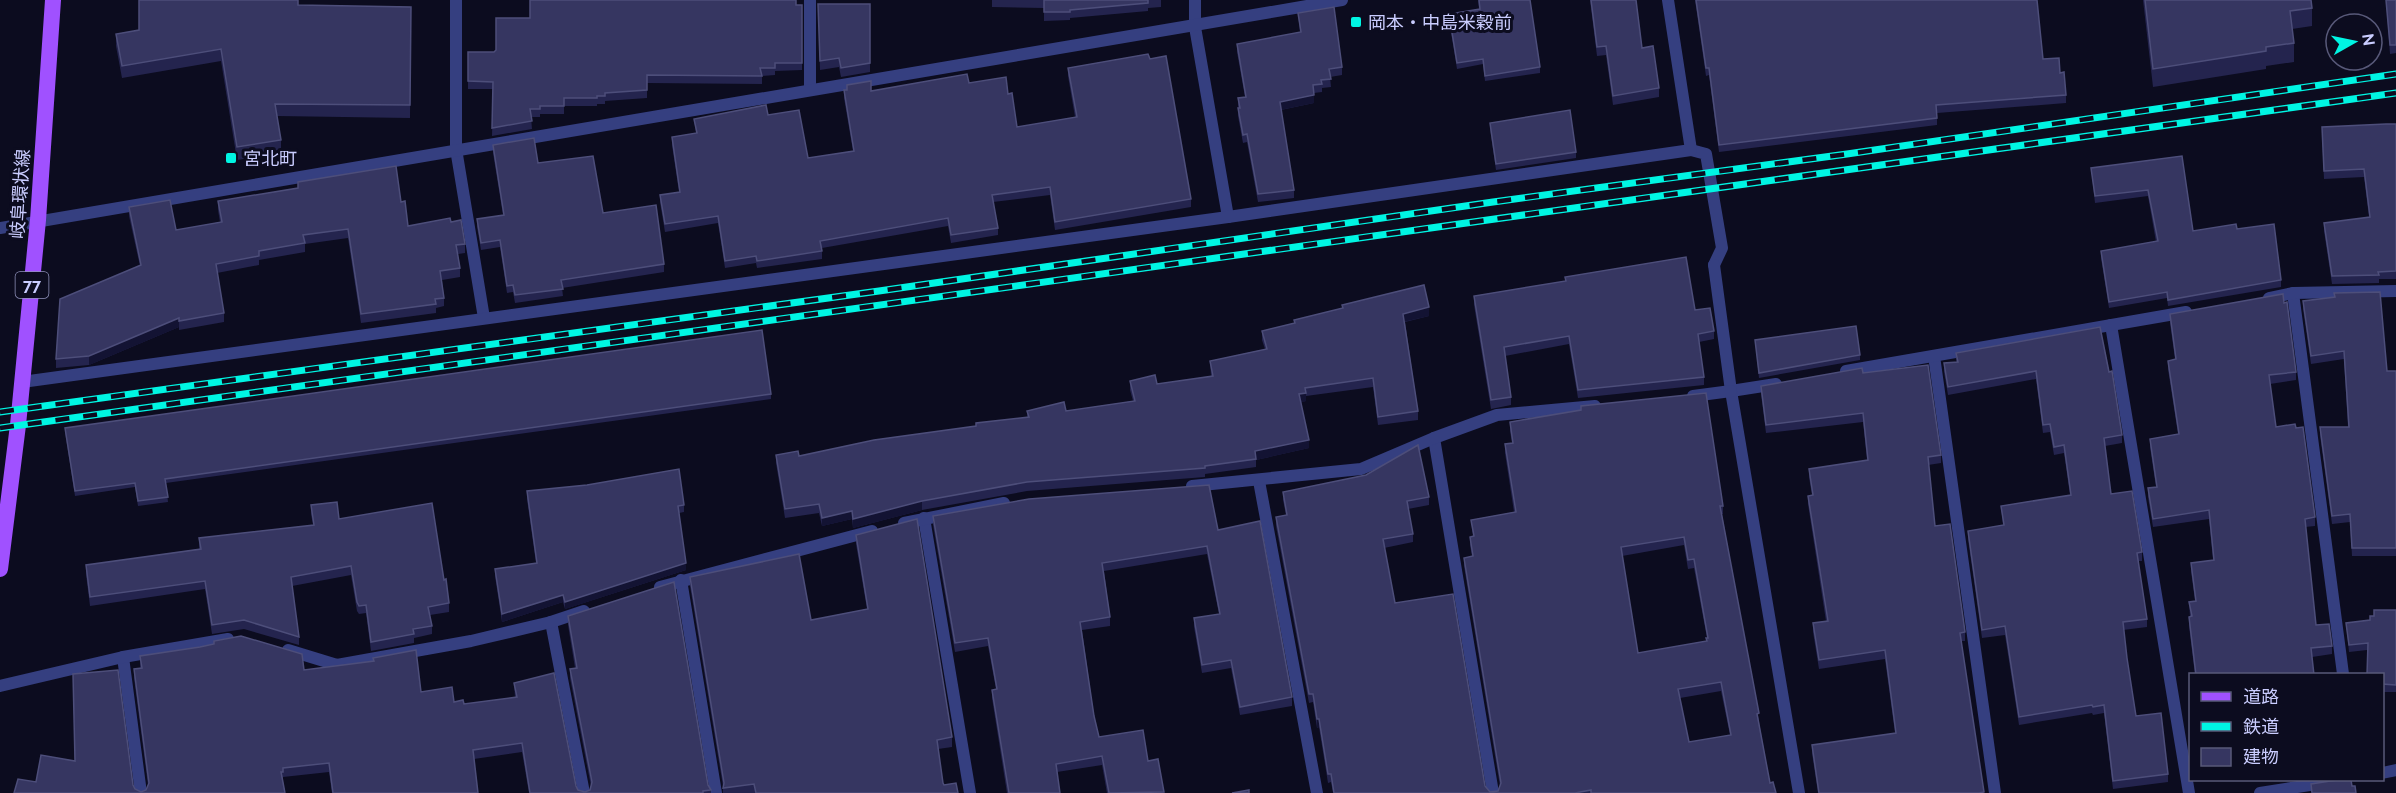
<svg xmlns="http://www.w3.org/2000/svg" width="2396" height="793" font-family="Raleway,'Noto Sans JP',sans-serif">
<style>
.lines{fill:none;stroke-linecap:round;stroke-linejoin:round}
.service{stroke:#353f80;stroke-width:12}
.minor{stroke:#353f80;stroke-width:12}
.primary{stroke:#a051ff;stroke-width:16}
.rail-casing{stroke:#00f5e3;stroke-width:7}
.rail{stroke:#0c0c1f;stroke-width:4.5;stroke-dasharray:14;stroke-linecap:butt}
.wall{fill:#24244e;fill-rule:evenodd}
.shaded-wall{fill:#131333}
.building{fill:#363661;stroke:#4d4e7a;stroke-width:1.5;fill-rule:evenodd}
.poi-dot{fill:#00f5e3;stroke:#0c0c1f;stroke-width:2}
.labels{text-anchor:middle;dominant-baseline:central;stroke-width:6;stroke-linejoin:round;paint-order:stroke}
.shield{fill:#0c0c1f;stroke:#9193bc;stroke-width:1.5}
.shield-label{font-size:16px;font-weight:bold;fill:#cacdff}
.poi-label{font-size:18px;fill:#cacdff;stroke:#0c0c1f;text-anchor:start}
.street-label{font-size:18px;fill:#cacdff;stroke:#0c0c1f}
</style>
<rect width="100%" height="100%" fill="#0c0c1f"/>
<g class="lines">
<g class="service">
<path d="M1691,150L1706,154L1722,248L1714,265"/>
<path d="M2293,293L2343,674"/>
<path d="M2269,298L2293,293L2396,291"/>
<path d="M2111,325L2189,793"/>
<path d="M1934,356L1995,793"/>
<path d="M1846,371L2186,312"/>
<path d="M1731,391L1776,384"/>
<path d="M1434,438L1493,793"/>
<path d="M681,580L716,793"/>
<path d="M551,622L584,793"/>
<path d="M123,657L141,793"/>
</g>
<g class="minor">
<path d="M456,0V149L484,318"/>
<path d="M1195,0V27L1228,217"/>
<path d="M810,90V0"/>
<path d="M0,228L1342,0"/>
<path d="M1714,265L1731,391L1799,793"/>
<path d="M22,382L1228,217L1691,150L1668,0"/>
<path d="M1693,396L1731,391"/>
<path d="M1259,481L1317,793"/>
<path d="M1192,486L1361,469L1434,438L1497,415L1595,406"/>
<path d="M924,518L970,793"/>
<path d="M904,523L1004,503"/>
<path d="M660,587L872,531"/>
<path d="M288,650L337,665L471,641L551,622L584,611"/>
<path d="M0,686L123,657L228,639"/>
<path d="M2382,773L2396,770"/>
<path d="M2260,793L2341,780"/>
</g>
<path class="primary" d="M0,569L18,425L38,220L53,0"/>
<defs>
<g id="rail">
<path d="M0,412L879,291L1493,202L1847,154L2396,74"/>
<path d="M0,428L2396,93"/>
</g>
</defs>
<use href="#rail" class="rail-casing"/>
<use href="#rail" class="rail"/>
</g>
<g class="wall">
<path d="M992,0H1161V7L1148,8V11L1070,18V20L1044,21V8L992,7Z"/>
<path d="M1478,0H1530L1540,67V73L1485,81L1483,64L1457,69L1449,20V14L1479,9Z"/>
<path d="M1590,0H1636L1642,48L1659,88V97L1613,105L1606,55L1597,56Z"/>
<path d="M1695,0H2037L2043,59L2060,73L2066,95V103L1937,113V125L1719,152L1709,75L1706,76Z"/>
<path d="M2143,0H2311L2312,8V26L2292,29L2294,43V62L2266,66V69L2153,87Z"/>
<path d="M2386,0H2396V53L2390,54Z"/>
<path d="M818,4H870V72L841,77L839,67L820,70Z"/>
<path d="M298,5L411,7L410,118L277,116L281,140V153L237,160L221,61L122,78L116,46V34Z"/>
<path d="M802,5V70L775,71V75L762,76V84L647,83V98L605,101V104H597V106H564V114H540V117H531L532,129L492,136L493,89H468V52H494L530,18Z"/>
<path d="M1298,13L1342,67V75L1330,77L1331,87L1322,88V92L1314,93V103L1281,110L1294,190V198L1258,202L1247,142L1243,143L1238,116V98L1245,97L1237,52V44L1300,33Z"/>
<path d="M1068,68L1191,199V207L1055,230L1050,195L993,202L998,228V235L951,243L948,226L822,248V259L757,268L756,263L725,268L718,223L665,232L660,202V195L679,192L672,145V137L696,133L694,119L768,115L808,158L853,151L844,98V90L871,91L969,83L1008,94L1017,127L1075,117L1068,76Z"/>
<path d="M1490,123L1576,152V158L1496,170L1490,129Z"/>
<path d="M2396,124V279H2379V283L2332,284L2324,231V223L2369,217L2364,177L2324,179L2322,135Z"/>
<path d="M493,145L538,163L603,213L664,264V272L562,288L563,296L515,303L513,292L507,293L500,247L481,250L477,227V219L503,215L493,153Z"/>
<path d="M2182,156L2193,231L2237,229L2281,280V287L2168,306L2167,298L2109,308L2101,258V251L2156,242L2148,196L2095,203L2091,168Z"/>
<path d="M298,182L401,202L408,226L451,222L465,244V253L458,254L460,268V277L442,280L444,298V306L436,308V313L361,323L348,238L305,244V252L259,260V265L217,273L224,313V322L179,330V327L89,365L56,368V359L140,266L129,216V207L176,230L220,222L218,210V201L298,188Z"/>
<path d="M1565,277L1695,310L1714,331V339L1699,342L1704,377V385L1578,398L1569,344L1505,356L1511,397V405L1491,409L1474,305V296L1565,281Z"/>
<path d="M2334,293L2387,371H2396V556H2352L2350,522L2332,524L2320,435V427H2348L2344,359L2311,364L2303,309V301L2334,297Z"/>
<path d="M1342,305L1429,316L1405,322L1418,411V420L1378,425L1373,387L1306,396V401L1301,402L1309,448L1256,460V467L1205,474V477L1027,491L922,510L853,528L852,519L822,526L819,513L785,518L776,463V455L799,456L1027,417V411H1066L1133,401L1130,390V381L1157,384L1211,376L1210,361L1265,349L1262,340V331L1294,323V320L1342,308Z"/>
<path d="M2170,314L2296,372V380L2270,384L2276,427L2315,517V526L2305,527L2316,625L2332,646V654L2312,657L2314,675H2195L2189,626V617H2190L2189,602L2195,601L2191,571V563L2213,560L2209,519L2153,527L2148,497V488L2156,487L2150,447V439L2178,434L2168,369V361L2175,359L2170,323Z"/>
<path d="M2100,327L2122,435V443L2105,446L2111,494L2142,552V561H2138L2147,619V627L2123,630L2127,658L2136,716L2168,774V782L2113,789L2104,713L2093,715L2092,713L2019,725L2005,635L1982,638L1968,539V531L2003,525L2001,506L2070,495L2064,453L2054,455L2050,432L2043,433L2036,379L1948,395L1944,372V363L1956,362V353Z"/>
<path d="M1755,340L1860,355V360L1759,378Z"/>
<path d="M1863,373L1941,455V463L1928,465L1935,526L1965,632V641H1961L1984,793H1818L1812,753V745L1895,733L1885,659L1819,669L1813,632V623L1826,621L1808,504V496L1812,495L1809,477V469L1867,460L1863,422L1766,433L1761,394V386Z"/>
<path d="M771,394V399L166,483L168,502L138,506L135,487L75,496L65,432V428Z"/>
<path d="M1581,406L1723,506V514H1722L1759,721V722L1770,783L1776,793H1333L1331,782L1328,783L1319,727L1317,728L1313,702L1309,703L1276,526V517L1286,515L1283,500V492L1429,497V505L1408,509L1413,534V542L1384,548L1395,603L1485,786L1490,792L1498,791L1500,786L1464,566V558L1472,556L1470,545V537L1473,536L1471,520L1514,512L1505,453V444L1512,443L1510,431V422L1581,410ZM1684,545L1688,569L1694,568L1707,638L1706,641L1638,653L1622,556ZM1721,691L1730,735L1689,742L1680,698Z"/>
<path d="M527,491L684,505V512L679,513L686,570L565,609L563,602L502,622L495,576V569L536,563L527,499Z"/>
<path d="M311,505L339,519L444,580L449,603V612L430,615L432,626V634L414,638V643L371,651L366,613L359,614L357,611L351,575L292,586L299,637V645L244,629L212,634L205,589L90,606L86,574V565L199,549V538L313,525L311,514Z"/>
<path d="M933,516L1218,530L1292,697V706L1240,715L1231,668L1202,673L1194,627V618L1219,614L1207,554L1104,571L1110,617V626L1082,630L1094,716L1099,737L1148,761L1158,759L1164,793H1107L1102,765L1057,772L1060,793H1007L992,698V690L996,689L988,646L955,652L933,525Z"/>
<path d="M856,535L952,737V747L938,749L943,783L944,785L958,793H723V786L690,586V577L811,620L867,609L856,544Z"/>
<path d="M2396,610V692H2382V675L2367,650L2349,652L2346,623L2370,620L2374,616Z"/>
<path d="M568,616L708,785L711,790V793H529L522,752L474,759L478,793H332L329,772L283,777V781L285,793H14L36,782L133,785L135,789L141,792L146,790L148,785L134,678V669L140,668V656L304,670L421,692L464,704L515,698L514,683L578,790L585,792L590,790L591,786L570,678V669L575,668L568,625Z"/>
</g>
<g class="shaded-wall">
<path d="M1314,95V103L1280,110V102Z"/>
<path d="M1429,307V316L1403,322V314Z"/>
<path d="M179,318V327L89,365V356Z"/>
<path d="M1306,393V401L1299,403V394Z"/>
<path d="M1309,440V448L1256,460L1255,451Z"/>
<path d="M922,501V510L853,528V519Z"/>
<path d="M852,511V519L822,526V518Z"/>
<path d="M686,563V570L565,609V602Z"/>
<path d="M563,595V602L502,622V614Z"/>
<path d="M1317,719H1319V727L1317,728Z"/>
</g>
<g class="building">
<path d="M139,0H298V5L411,7L410,105L275,104L281,140L237,147L221,49L122,66L116,34L139,30Z"/>
<path d="M530,0H796V5H802V63H775V68H760L762,76L647,75V90L605,93V96H597V98H564V106H540V109H530L532,121L492,128L493,82L468,81V52H494L496,50V18H530Z"/>
<path d="M1044,0H1148V3L1070,10V12H1044Z"/>
<path d="M1479,0H1530L1540,67L1485,76L1483,59L1457,63L1449,14L1480,9Z"/>
<path d="M1591,0H1636L1642,48L1653,46L1659,88L1613,96L1606,46L1597,47Z"/>
<path d="M1696,0H2037L2043,59L2059,58L2060,73L2064,72L2066,95L1936,105L1937,118L1719,145L1709,68H1706Z"/>
<path d="M2145,0H2311L2312,8L2290,11L2294,43L2266,47V51L2153,69Z"/>
<path d="M2386,0H2396V45H2390Z"/>
<path d="M818,4H870V63L841,68L839,58L820,61Z"/>
<path d="M1334,7L1342,67L1329,69L1331,79L1321,80L1322,84L1313,85L1314,95L1280,102L1294,190L1258,194L1247,134L1243,135L1238,108H1240L1238,98L1246,97L1237,44L1301,32L1298,13Z"/>
<path d="M1148,54L1150,59L1166,56L1191,199L1055,222L1050,187L992,195L998,228L951,235L948,218L820,241L822,251L757,261L756,256L725,261L718,216L665,224L660,195L680,192L672,137L697,133L694,119L766,105L768,115L799,110L808,158L854,151L844,90H847V85L871,81V91L967,74L969,83L1006,77L1008,94L1012,93L1017,127L1077,117L1068,68Z"/>
<path d="M1570,110L1576,152L1496,164L1490,123Z"/>
<path d="M2386,124H2396V271L2378,272L2379,275L2332,276L2324,223L2370,217L2364,169L2324,171L2322,127Z"/>
<path d="M534,138L538,163L593,156L603,213L656,205L664,264L561,280L563,289L515,295L513,285L507,286L500,240L481,243L477,219L504,215L493,145Z"/>
<path d="M2182,156L2193,231L2236,224L2237,229L2274,224L2281,280L2168,300L2167,292L2109,302L2101,251L2158,241L2148,190L2095,196L2091,168Z"/>
<path d="M396,166L401,202L405,201L408,226L450,218L451,222L461,220L465,244L456,245L460,268L440,271L444,298L435,299L436,304L361,314L348,229L303,235L305,243L259,251V256L216,264L224,313L179,321V318L89,356L56,359L60,299L141,265L129,207L170,200L176,230L222,222L218,201L298,188V182Z"/>
<path d="M1686,257L1695,310L1710,308L1714,331L1698,334L1704,377L1578,390L1569,336L1504,347L1511,397L1491,400L1474,296L1566,281L1565,277Z"/>
<path d="M1424,285L1429,307L1403,314L1418,411L1378,417L1373,378L1305,388L1306,393L1299,394L1309,440L1255,451L1256,459L1205,466V468L1027,482L922,501L853,519L852,511L822,518L819,504L785,509L776,455L798,451L799,456L874,440L976,426V423L1029,417L1027,411L1064,402L1066,411L1135,401L1130,381L1155,375L1157,384L1213,376L1210,361L1267,349L1262,331L1295,323L1294,320L1343,308L1342,305Z"/>
<path d="M2380,292L2387,371H2396V548H2352L2350,514L2332,516L2320,427H2349L2344,351L2311,356L2303,301L2335,297L2334,293Z"/>
<path d="M2283,294L2284,303L2287,302L2296,372L2269,375L2276,427L2295,424L2296,428L2303,427L2315,517L2305,519L2316,625L2329,624L2332,646L2311,648L2314,675H2196L2189,617L2192,616L2189,602L2196,601L2191,563L2214,560L2209,510L2153,519L2148,488L2157,487L2150,439L2179,434L2168,361L2176,359L2170,314Z"/>
<path d="M1856,326L1860,355L1759,373L1755,340Z"/>
<path d="M2100,327L2109,372L2112,371L2122,435L2104,438L2111,494L2132,491L2142,552L2137,553L2147,619L2123,622L2127,658L2136,716L2161,713L2168,774L2113,781L2104,705L2093,707L2092,705L2019,717L2005,626L1982,630L1968,531L2004,525L2001,506L2071,495L2064,445L2054,447L2050,424L2043,425L2036,371L1948,387L1944,363L1958,362L1956,353Z"/>
<path d="M762,330L771,394L165,479L168,497L138,501L135,483L75,491L65,428Z"/>
<path d="M1928,365L1941,455L1928,457L1935,526L1950,524L1965,632L1960,633L1984,792L1979,793H1819L1812,745L1896,733L1885,650L1819,660L1813,623L1828,621L1808,496L1813,495L1809,469L1868,460L1863,413L1766,425L1761,386L1862,368L1863,373Z"/>
<path d="M1706,393L1723,506H1720L1759,713L1757,714L1770,783L1773,782L1776,793H1591V790L1575,793H1334L1331,774H1328L1319,719H1317L1313,694H1309L1276,517L1287,515L1283,492L1366,475L1418,445L1429,497L1407,501L1413,534L1383,539L1395,603L1453,594L1485,786L1490,792L1498,791L1501,783L1464,558L1473,556L1470,537L1474,536L1471,520L1516,512L1505,444L1513,443L1510,422L1581,410V406ZM1684,537L1688,560L1694,559L1708,638H1706L1707,641L1638,653L1621,547ZM1721,682L1731,735L1689,742L1678,689Z"/>
<path d="M679,469L684,505L678,506L686,563L565,602L563,595L502,614L495,569L537,563L527,491L587,485Z"/>
<path d="M1209,485L1218,530L1260,521L1292,697L1240,707L1231,660L1202,665L1194,618L1220,614L1207,546L1102,563L1110,617L1080,622L1094,716L1099,737L1143,730L1148,761L1158,759L1164,792L1109,793L1102,756L1056,764L1060,793H1009L992,690L997,689L988,638L955,643L933,516L1029,499Z"/>
<path d="M337,502L339,519L432,503L444,580L446,579L449,603L428,607L432,626L413,629L414,634L371,642L366,605L359,606L357,602L351,566L291,577L299,637L244,620L212,625L205,581L90,597L86,565L201,549L199,538L314,525L311,505Z"/>
<path d="M917,519L952,737L937,740L943,783L944,785L956,783L958,793H756L754,784L723,788L724,783L690,577L799,554L811,620L868,609L856,535Z"/>
<path d="M674,582L708,785L711,790L703,791V793H530L522,743L473,750L478,793H333L329,763L283,768V772H281L285,793H14L18,779L36,782L41,755L75,761L73,674L118,670L133,785L135,789L141,792L146,790L149,783L134,669L142,668L140,656L200,647L214,644V641L241,636L302,654L304,670L374,661L373,658L416,650L421,692L452,687L454,702L463,700L464,704L517,697L514,683L554,673L576,786L578,790L585,792L590,790L592,782L570,669L577,668L568,616Z"/>
<path d="M2374,610H2396V685L2382,684V675H2367L2368,643L2349,645L2346,623L2370,620V616H2374Z"/>
<path d="M2337,780H2351L2352,786H2355L2356,793H2312L2311,784Z"/>
<path d="M1249,790V793H1232Z"/>
</g>
<g class="poi-dot">
<rect x="1350" y="16" width="12" height="12" rx="3"/>
<rect x="225" y="152" width="12" height="12" rx="3"/>
</g>
<g class="labels">
<rect class="shield" x="15.5" y="272" width="33" height="26" rx="4.5"/>
<g class="shield-label">
<text x="32" y="285">77</text>
</g>
<g class="poi-label">
<text x="1368" y="22">岡本・中島米穀前</text>
<text x="243" y="158">宮北町</text>
</g>
<g class="street-label">
<text transform="translate(20 194) rotate(-86)">岐阜環状線</text>
</g>
</g>
<rect x="2189" y="673" width="195" height="108" fill="#0c0c1f" stroke="#585979" stroke-width="1.5"/>
<rect x="2201" y="692" width="30" height="9" fill="#a051ff" stroke="#585979" stroke-width="1.5"/>
<text x="2243" y="703" font-size="18" fill="#cacdff">道路</text>
<rect x="2201" y="722" width="30" height="9" fill="#00f5e3" stroke="#585979" stroke-width="1.5"/>
<text x="2243" y="733" font-size="18" fill="#cacdff">鉄道</text>
<rect x="2201" y="748" width="30" height="18" fill="#363661" stroke="#585979" stroke-width="1.5"/>
<text x="2243" y="763" font-size="18" fill="#cacdff">建物</text>
<g transform="translate(2354 42) rotate(81)"><circle r="28" fill="#0c0c1f" stroke="#585979" stroke-width="1.5"/>
<path d="M0-4.5L10 22L0 15L-10 22Z" fill="#00f5e3"/>
<text y="-9" font-size="16" font-weight="bold" text-anchor="middle" fill="#cacdff">N</text>
</g>
</svg>
